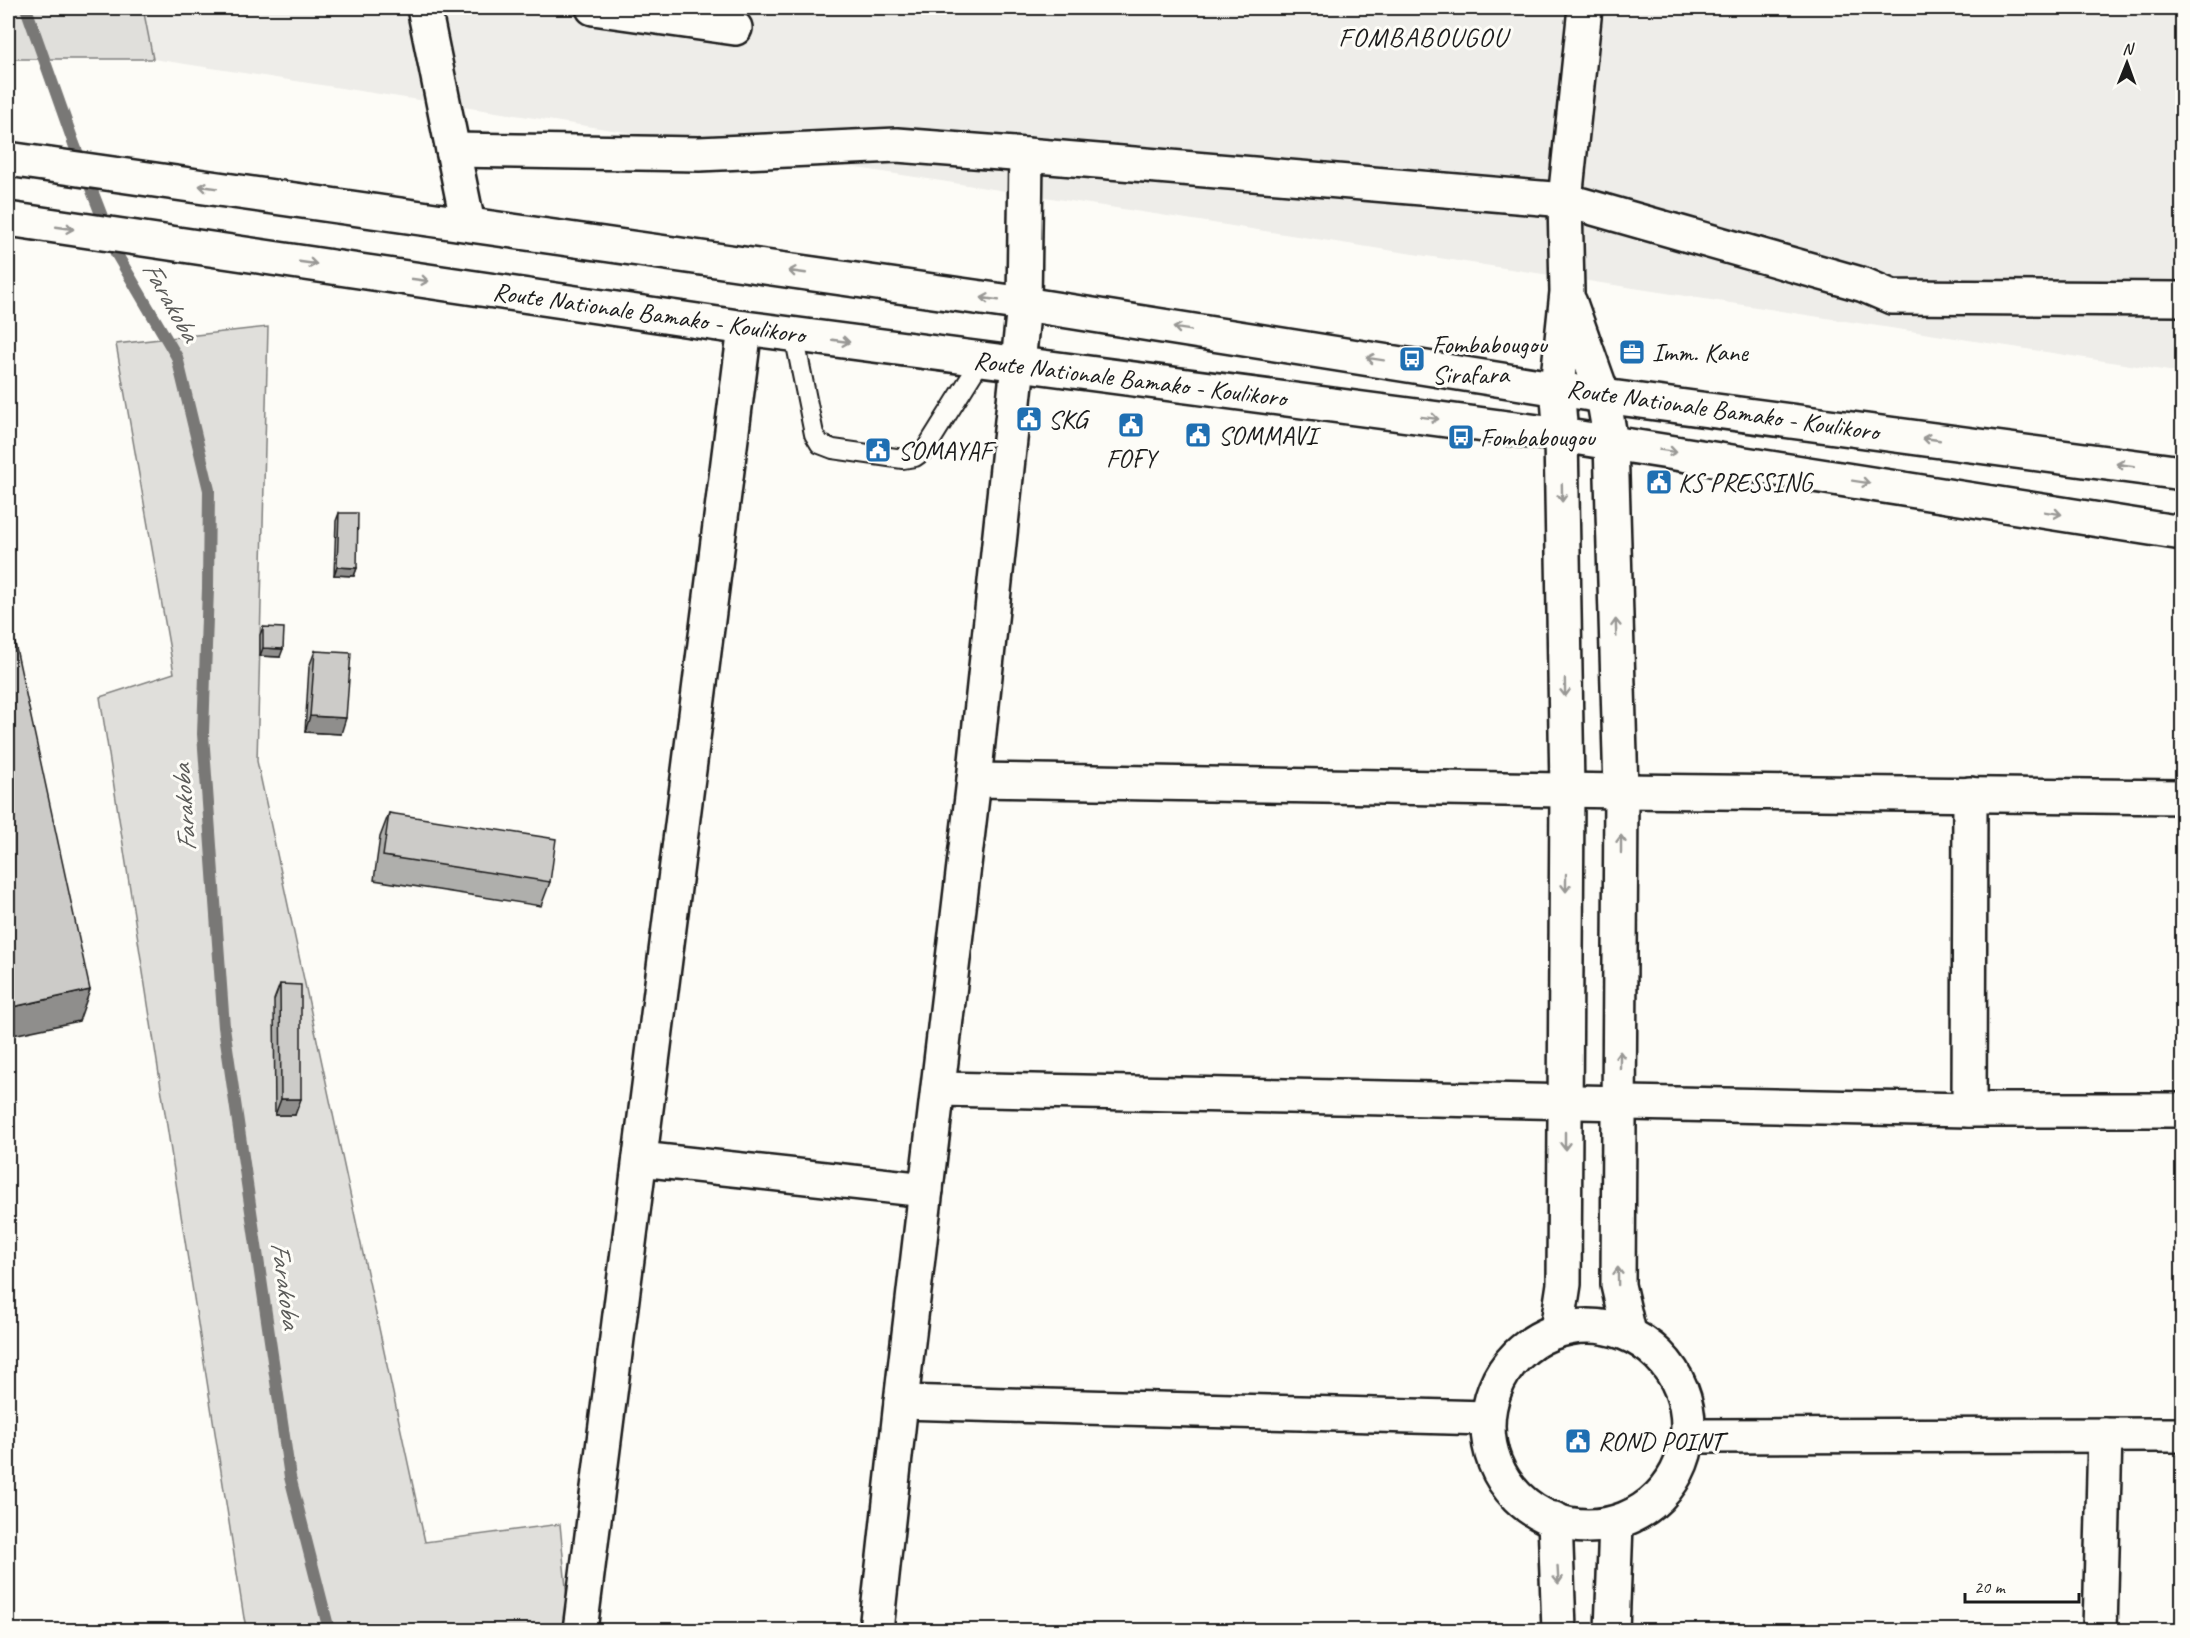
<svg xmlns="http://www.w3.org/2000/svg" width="2190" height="1638" font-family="Caveat,sans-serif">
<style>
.built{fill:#eeede9}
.green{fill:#e0dfdb;stroke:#7e7e7c;stroke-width:1.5}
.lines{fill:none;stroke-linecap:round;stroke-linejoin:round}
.stream{stroke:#797876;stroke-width:12}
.lane-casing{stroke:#1c1c1c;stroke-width:22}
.street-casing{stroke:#1c1c1c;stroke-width:38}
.primary-casing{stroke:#1c1c1c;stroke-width:38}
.lane{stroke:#fdfcf7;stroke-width:18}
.street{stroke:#fdfcf7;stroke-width:33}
.primary{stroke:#fdfcf7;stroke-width:33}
.wall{fill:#afafac;stroke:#1c1c1c;stroke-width:1.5}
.shaded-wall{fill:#8f8e8c;stroke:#1c1c1c;stroke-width:1.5}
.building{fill:#cccbc8;stroke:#1c1c1c;stroke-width:1.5}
.oneway{stroke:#989794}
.labels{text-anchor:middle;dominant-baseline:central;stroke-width:6;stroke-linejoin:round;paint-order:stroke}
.street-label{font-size:26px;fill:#1c1c1c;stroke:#fdfcf7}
.poi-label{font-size:26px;fill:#1c1c1c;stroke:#fdfcf7;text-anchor:start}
.neighbourhood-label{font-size:27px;letter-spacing:1.5px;fill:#1c1c1c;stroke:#fdfcf7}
.water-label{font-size:27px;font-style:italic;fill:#5a5a58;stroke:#fdfcf7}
</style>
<rect width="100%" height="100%" fill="#fdfcf7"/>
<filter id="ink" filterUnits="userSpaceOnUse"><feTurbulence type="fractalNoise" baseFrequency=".0167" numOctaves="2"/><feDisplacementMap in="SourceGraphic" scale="12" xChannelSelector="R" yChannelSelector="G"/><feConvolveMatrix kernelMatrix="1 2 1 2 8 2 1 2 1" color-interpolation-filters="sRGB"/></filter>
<g filter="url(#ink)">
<path class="built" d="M143,8H2182V373L153,59Z"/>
<g class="green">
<path d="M8,8H143L153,59H8Z"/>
<path d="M268,327L257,761L425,1542L560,1524L570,1630H247L244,1618L100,697L174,673L116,344Z"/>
</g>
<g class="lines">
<path class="stream" d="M26,8L74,144L116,253L177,357L209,490L208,588L203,734L224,1027L290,1477L329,1630"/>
<defs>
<path id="lane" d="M794,335L814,434L820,444L833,449L903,459L915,457L925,450L982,359"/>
<g id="street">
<path d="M424,8L468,224"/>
<path d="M593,8L735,28"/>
<path d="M453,150L699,154L897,145L1026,155"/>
<path d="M1570,303L1603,396L1611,442L1621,791L1618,1285L1629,1333"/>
<path d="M974,780L1621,791L2182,797"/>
<path d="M938,1089L1969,1110H2182"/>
<path d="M1969,1110L1970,794"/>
<path d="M640,1159L926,1190"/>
<circle cx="1588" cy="1426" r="100"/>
<path d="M1557,1330L1564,1284L1567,790L1561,435L1557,387L1567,292L1565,200L1585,8"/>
<path d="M901,1402L1487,1418"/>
<path d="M1690,1436L2182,1435"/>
<path d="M1555,1519L1559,1630"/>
<path d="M580,1630L745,328"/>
<path d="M876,1630L901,1402L974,780L1018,364L1024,304L1026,155L1565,200L1864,285L1892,297L2182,299"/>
<path d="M1612,1630L1616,1524"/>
<path d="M2100,1630L2105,1435"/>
</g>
<g id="primary">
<path d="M8,159L1024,304L1603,396L2182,473"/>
<path d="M8,219L745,328L1561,435L2182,533"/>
</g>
</defs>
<use href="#lane" class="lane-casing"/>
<use href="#street" class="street-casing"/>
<use href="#primary" class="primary-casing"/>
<use href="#lane" class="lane"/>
<use href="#street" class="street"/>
<use href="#primary" class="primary"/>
</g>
<g class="wall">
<path d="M339,513L357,568L354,576L334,575L336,521Z"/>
<path d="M263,627L280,657L260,656V635Z"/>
<path d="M315,651L341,734L305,732L309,667Z"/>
<path d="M389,813L550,882L541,906L374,880L380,837Z"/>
<path d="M280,984L295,1115H275L274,1000Z"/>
</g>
<g class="shaded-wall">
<path d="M337,567L357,568L354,576L334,575Z"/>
<path d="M263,648L283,649L280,657L260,656Z"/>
<path d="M310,716L346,718L341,734L305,732Z"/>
<path d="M90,990L79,1021L8,1036V1008Z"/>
<path d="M281,1099H301L295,1115H275Z"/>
</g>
<g class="building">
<path d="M339,513H358L357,568L337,567Z"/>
<path d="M8,611L90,990L8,1008Z"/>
<path d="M263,627L284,628L283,649L263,648Z"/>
<path d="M315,651L351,653L346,718L310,716Z"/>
<path d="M389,813L556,839L550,882L383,856Z"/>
<path d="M280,984L301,985V1099H281Z"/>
</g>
<defs><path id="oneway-shaft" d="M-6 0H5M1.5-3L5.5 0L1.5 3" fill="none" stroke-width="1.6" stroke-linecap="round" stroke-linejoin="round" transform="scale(1.5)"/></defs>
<g class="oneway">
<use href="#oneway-shaft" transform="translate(208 187) rotate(-172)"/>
<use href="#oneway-shaft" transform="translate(65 228) rotate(8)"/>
<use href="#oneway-shaft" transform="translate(308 263) rotate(8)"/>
<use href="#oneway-shaft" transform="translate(797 272) rotate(-172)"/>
<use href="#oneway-shaft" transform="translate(420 280) rotate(8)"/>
<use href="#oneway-shaft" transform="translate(990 299) rotate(-172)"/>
<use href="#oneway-shaft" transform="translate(1182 329) rotate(-171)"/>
<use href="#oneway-shaft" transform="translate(841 341) rotate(8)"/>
<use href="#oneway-shaft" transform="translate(1375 359) rotate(-171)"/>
<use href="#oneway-shaft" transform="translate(1430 418) rotate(7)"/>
<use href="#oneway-shaft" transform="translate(1931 439) rotate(-172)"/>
<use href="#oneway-shaft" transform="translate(1668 451) rotate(9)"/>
<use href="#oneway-shaft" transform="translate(2125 465) rotate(-172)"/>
<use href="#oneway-shaft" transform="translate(1861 482) rotate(9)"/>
<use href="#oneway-shaft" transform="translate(1562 493) rotate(89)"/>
<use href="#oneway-shaft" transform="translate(2053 513) rotate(9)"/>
<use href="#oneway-shaft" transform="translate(1616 628) rotate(-92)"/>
<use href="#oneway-shaft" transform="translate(1565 688) rotate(89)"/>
<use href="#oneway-shaft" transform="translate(1621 844) rotate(-90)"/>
<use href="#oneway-shaft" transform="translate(1566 883) rotate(90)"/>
<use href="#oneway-shaft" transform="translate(1620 1060) rotate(-90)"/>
<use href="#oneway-shaft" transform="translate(1565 1141) rotate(90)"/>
<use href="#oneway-shaft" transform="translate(1618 1276) rotate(-91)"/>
<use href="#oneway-shaft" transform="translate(1558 1575) rotate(87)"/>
</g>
</g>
<defs>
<symbol id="office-square" viewBox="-11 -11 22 22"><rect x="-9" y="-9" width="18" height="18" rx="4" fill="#1f6fb2" stroke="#fdfcf7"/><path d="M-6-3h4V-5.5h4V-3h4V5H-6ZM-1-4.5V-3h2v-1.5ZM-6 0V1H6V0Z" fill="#fff"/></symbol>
<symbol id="bus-square" viewBox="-11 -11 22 22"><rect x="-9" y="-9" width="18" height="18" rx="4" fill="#1f6fb2" stroke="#fdfcf7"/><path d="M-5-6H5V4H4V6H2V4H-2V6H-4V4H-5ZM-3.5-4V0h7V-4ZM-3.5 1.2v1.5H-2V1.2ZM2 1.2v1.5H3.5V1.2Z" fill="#fff"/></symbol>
<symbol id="civic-square" viewBox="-11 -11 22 22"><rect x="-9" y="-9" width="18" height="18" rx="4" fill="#1f6fb2" stroke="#fdfcf7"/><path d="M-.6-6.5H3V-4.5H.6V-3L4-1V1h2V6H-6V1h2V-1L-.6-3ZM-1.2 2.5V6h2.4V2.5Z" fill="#fff"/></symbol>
</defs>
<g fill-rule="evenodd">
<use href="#office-square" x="1617" y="337" width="30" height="30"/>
<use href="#bus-square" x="1397" y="344" width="30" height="30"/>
<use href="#civic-square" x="1014" y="404" width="30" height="30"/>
<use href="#civic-square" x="1116" y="410" width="30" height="30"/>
<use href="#civic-square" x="1183" y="420" width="30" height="30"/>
<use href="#bus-square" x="1446" y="422" width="30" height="30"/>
<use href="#civic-square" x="863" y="435" width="30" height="30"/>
<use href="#civic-square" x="1644" y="467" width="30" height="30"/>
<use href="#civic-square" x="1563" y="1426" width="30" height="30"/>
</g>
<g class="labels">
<g class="street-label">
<text transform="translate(649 313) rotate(8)">Route Nationale Bamako - Koulikoro</text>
<text transform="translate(1130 379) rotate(7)">Route Nationale Bamako - Koulikoro</text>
<text transform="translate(1723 410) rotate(8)">Route Nationale Bamako - Koulikoro</text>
</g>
<g class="poi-label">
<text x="1432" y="344">Fombabougou<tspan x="1432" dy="30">Sirafara</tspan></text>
<text x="1652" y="352">Imm. Kane</text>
<text x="1048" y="419">SKG</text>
<text x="1218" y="435">SOMMAVI</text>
<text x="1480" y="437">Fombabougou</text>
<text x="898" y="450">SOMAYAF</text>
<text x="1131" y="458" text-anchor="middle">FOFY</text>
<text x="1678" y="482">KS PRESSING</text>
<text x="1598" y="1441">ROND POINT</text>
</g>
<g class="neighbourhood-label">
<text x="1423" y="37">FOMBABOUGOU</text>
</g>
<g class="water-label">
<text transform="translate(171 301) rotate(60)">Farakoba</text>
<text transform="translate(184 808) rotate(-94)">Farakoba</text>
<text transform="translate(286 1285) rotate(82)">Farakoba</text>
</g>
</g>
<rect width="2190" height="1638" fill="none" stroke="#fdfcf7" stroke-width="30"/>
<rect x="15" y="15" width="2160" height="1608" fill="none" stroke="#1c1c1c" stroke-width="2" filter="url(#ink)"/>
<g transform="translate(2127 63) rotate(1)" stroke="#fdfcf7" stroke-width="4.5" paint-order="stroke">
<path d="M0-4.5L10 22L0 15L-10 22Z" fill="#1c1c1c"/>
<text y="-9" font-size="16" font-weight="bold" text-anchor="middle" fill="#1c1c1c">N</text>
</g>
<path d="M1965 1593v9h114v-9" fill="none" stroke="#1c1c1c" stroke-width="3"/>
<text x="1974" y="1593" font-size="18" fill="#1c1c1c" stroke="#fdfcf7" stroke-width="4.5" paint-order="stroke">20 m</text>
</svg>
